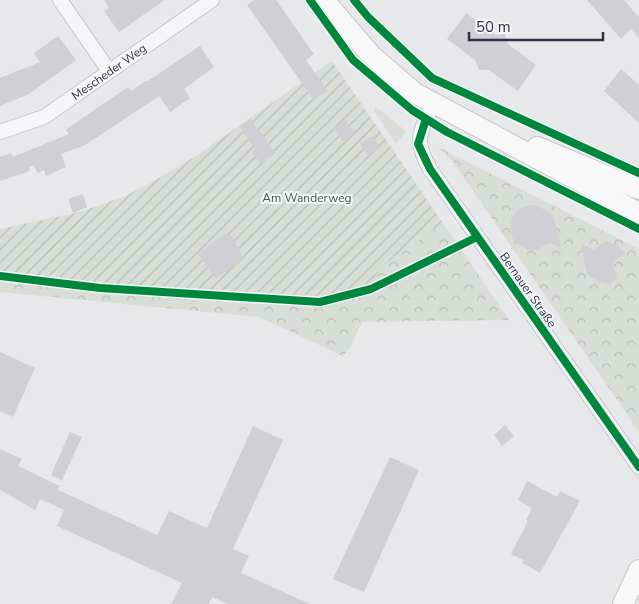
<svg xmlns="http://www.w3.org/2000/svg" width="639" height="604" font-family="'Nunito Sans',sans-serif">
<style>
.grass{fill:#d6ded6}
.park{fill:url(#park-crowns)}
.garden{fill:url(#garden-furrows)}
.building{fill:#ced0d3}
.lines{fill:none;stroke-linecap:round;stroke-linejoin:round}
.street-casing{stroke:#c4c6c8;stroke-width:16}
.secondary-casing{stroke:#c4c6c8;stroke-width:22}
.street{stroke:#f5f6f7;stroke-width:14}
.secondary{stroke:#f8f8f8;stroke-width:20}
.cycleway-casing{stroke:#f4f6f9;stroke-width:11}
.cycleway{stroke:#00873e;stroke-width:8}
.labels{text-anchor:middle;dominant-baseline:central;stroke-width:4;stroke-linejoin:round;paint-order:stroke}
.street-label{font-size:12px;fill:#2b3445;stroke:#f4f6f9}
.park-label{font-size:12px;fill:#3f6138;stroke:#f4f6f9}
</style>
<defs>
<pattern id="park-crowns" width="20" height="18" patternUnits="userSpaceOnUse" patternTransform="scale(1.25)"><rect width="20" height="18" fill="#d6ded6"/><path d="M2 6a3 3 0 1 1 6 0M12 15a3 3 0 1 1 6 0" fill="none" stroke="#b8bfb9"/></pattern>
<pattern id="garden-furrows" width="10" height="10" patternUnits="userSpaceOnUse" patternTransform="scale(1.25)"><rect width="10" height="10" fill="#d6ded6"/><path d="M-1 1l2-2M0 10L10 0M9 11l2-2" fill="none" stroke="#b8bfb9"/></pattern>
</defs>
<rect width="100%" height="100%" fill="#e6e8ea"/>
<path class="grass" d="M376,107L406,131L396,144L375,112L374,109Z"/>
<g class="park">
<path d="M438,147L639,249V432L453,162Z"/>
<path d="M443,223L509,320L362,322L350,348L343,356L259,317L0,292V272L93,283L285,297L331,295L377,270Z"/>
</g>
<path class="garden" d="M332,61L443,223L377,270L378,276L369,284L331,295L297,298L93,283L0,272V229L80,212L123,197L147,185L193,158Z"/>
<g class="building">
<path d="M104,0H165L119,32L104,11L109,8Z"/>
<path d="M254,0H276L314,54L306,60L327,91L314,100L247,5Z"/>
<path d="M587,0H624L639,17V38L631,29L621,39Z"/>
<path d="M466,13L496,35L505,34L508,44L536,65L518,91L489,70H479L475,60L447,39Z"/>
<path d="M58,36L76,60L29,94L0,106V78L40,62L34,53Z"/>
<path d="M200,46L214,67L184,89L190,98L170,112L159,96L85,145L61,154L66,167L46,176L44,170L38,173L33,165L29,167L30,171L0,181V157L11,153L13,157L69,134L66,130L72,125L128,87L131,91L147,80L148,81Z"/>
<path d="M621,69L639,85V123L604,91Z"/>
<path d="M250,119L276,153L261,164L252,152L255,149L239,126Z"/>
<path d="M345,120L355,134L343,142L334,128Z"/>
<path d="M372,136L381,147L368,156L360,144Z"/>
<path d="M83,194L87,207L73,213L68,199Z"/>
<path d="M533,205L548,211L554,218L561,248L550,243L536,250H528L516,243L512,237L511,221L515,213L524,206Z"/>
<path d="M225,233L227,236L230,234L244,259L216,279L198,254Z"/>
<path d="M606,241L618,246L625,253L613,262L617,277L610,284L599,282L587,274L581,244L594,250Z"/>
<path d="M0,352L35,368L13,417L0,411Z"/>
<path d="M505,425L514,436L502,446L494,435Z"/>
<path d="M253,426L283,440L233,549L249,556L241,573L310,604H228L212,597L209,604H171L182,583L57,526L64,510L40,499L35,510L0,490V449L22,459L18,466L60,486L58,490L157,535L169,511L207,528Z"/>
<path d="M70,432L82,437L62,480L51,475Z"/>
<path d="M390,457L419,470L364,592L333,579Z"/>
<path d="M527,481L557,497L560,491L580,501L540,573L522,563L523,560L511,554L528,521L526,520L532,508L518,500Z"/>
</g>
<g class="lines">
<defs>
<g id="street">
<path d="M60,0L109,71"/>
<path d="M433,104C420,134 413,138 430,169L639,467"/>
<path d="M0,132L44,117L212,0"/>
</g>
<g id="secondary">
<path d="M324,0L371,55L415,93L639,213"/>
<path d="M537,147L639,189"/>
<path d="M623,604L639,570"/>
</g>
</defs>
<use href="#street" class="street-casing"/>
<use href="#secondary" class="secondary-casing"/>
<use href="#street" class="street"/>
<use href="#secondary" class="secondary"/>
<defs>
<g id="cycleway">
<path d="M310,0L353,60L412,110L447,132L639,229"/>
<path d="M354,0L368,17L432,78L639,173"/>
<path d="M426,119L418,144L430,169L639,467"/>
<path d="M0,276L100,288L320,302L371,289L477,237"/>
</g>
</defs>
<use href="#cycleway" class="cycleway-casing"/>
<use href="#cycleway" class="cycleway"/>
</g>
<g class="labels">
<g class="street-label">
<text transform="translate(109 72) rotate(-35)">Mescheder Weg</text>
<text transform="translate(528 290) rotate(55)">Bernauer Straße</text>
</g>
<g class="park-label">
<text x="307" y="198">Am Wanderweg</text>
</g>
</g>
<path d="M469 32v8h134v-8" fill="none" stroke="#2b3445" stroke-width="2.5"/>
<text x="476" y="32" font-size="15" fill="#2b3445" stroke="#f4f6f9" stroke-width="4" paint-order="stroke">50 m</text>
</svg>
